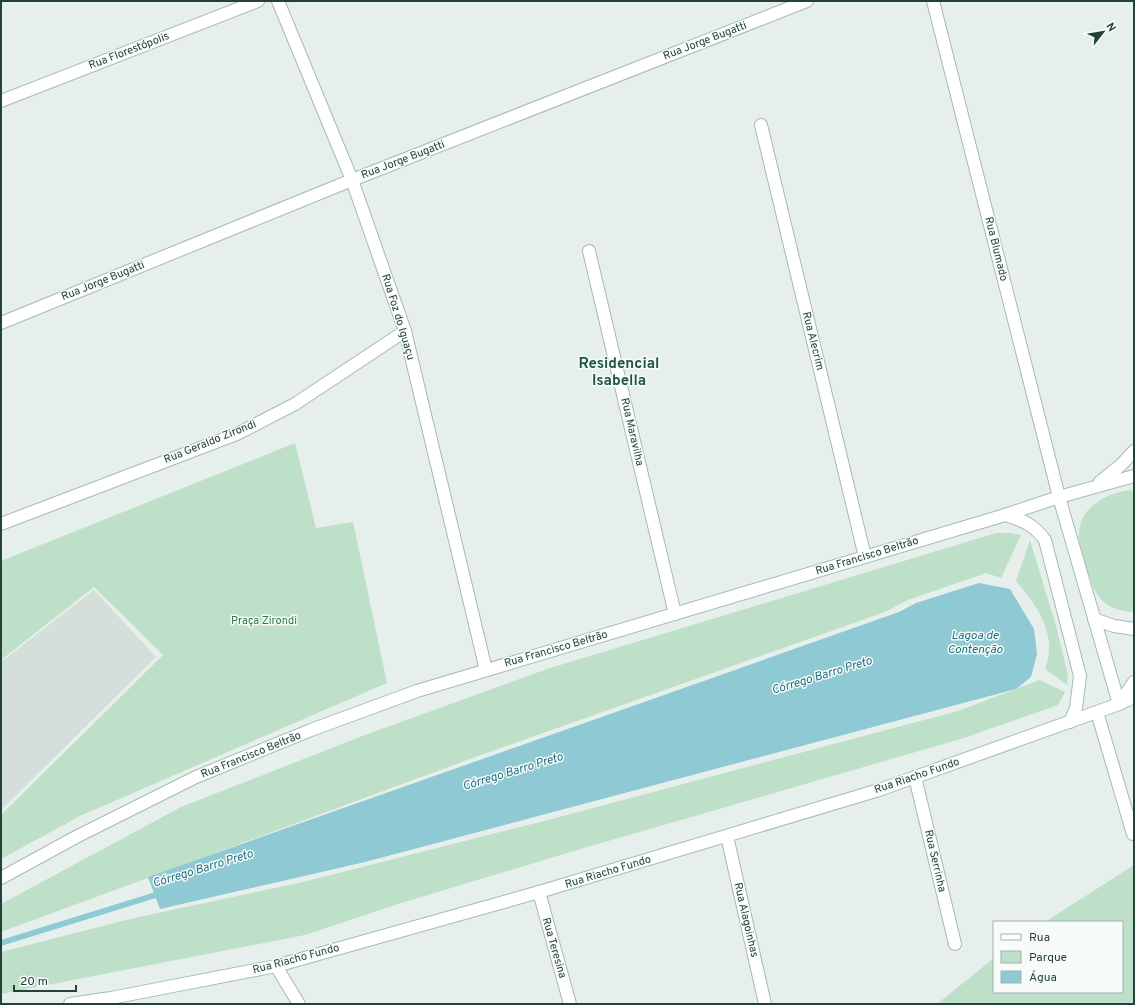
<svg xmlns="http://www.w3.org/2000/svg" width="1135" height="1005" font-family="Overpass,sans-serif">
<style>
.built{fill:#d4dfda}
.green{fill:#bfe0c8}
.water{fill:#8ec9d4}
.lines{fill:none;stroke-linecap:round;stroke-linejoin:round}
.stream{stroke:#8ec9d4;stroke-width:6}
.street-casing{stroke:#a8b8b2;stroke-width:14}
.secondary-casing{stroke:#a4bbb3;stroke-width:14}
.street{stroke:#fff;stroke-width:12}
.secondary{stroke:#fff;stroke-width:12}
.labels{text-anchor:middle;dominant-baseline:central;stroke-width:3;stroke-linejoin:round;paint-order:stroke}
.street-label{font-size:11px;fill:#24423a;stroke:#f7fbf9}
.park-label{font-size:11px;fill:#2d7a4b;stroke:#f7fbf9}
.water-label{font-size:12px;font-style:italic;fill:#1c6f80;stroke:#f7fbf9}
.district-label{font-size:15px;font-weight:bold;fill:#1f5548;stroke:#f7fbf9}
</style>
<rect width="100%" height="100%" fill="#e6efeb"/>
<path class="built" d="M94,590L156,657L1,810V662Z"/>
<g class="green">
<path d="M295,443L316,528L353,522L387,683L80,816L1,859V815L163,655L94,587L1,660V561Z"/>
<path d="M1130,490L1134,492V612C1099,610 1094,592 1085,563C1083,554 1078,543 1079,533C1080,506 1108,493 1130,490Z"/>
<path d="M996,533H1010L1021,535L1001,578L986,573L908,600L885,612L470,759L1,932V904L181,807L365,735L547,669Z"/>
<path d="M1030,540L1056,626L1068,675L1067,685L1045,669C1059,636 1036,604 1016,581Z"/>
<path d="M1040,680L1065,692L1058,705L964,738L584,848L398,904L305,935L1,994V952L130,919L303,882L548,820L958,711Z"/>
<path d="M1134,865V1004H937L994,958V992H1122V922H1045Z"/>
</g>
<path class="water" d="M979,583L1010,589L1034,629L1037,654L1031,677L1016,689L365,862L160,909L148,877L899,612L916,603Z"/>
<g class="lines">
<path class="stream" d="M1,943L162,893"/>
<defs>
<g id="street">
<path d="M278,1L352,180L405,331L486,670"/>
<path d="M933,1L1059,497"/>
<path d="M1,101L258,1"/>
<path d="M761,125L865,557"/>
<path d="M589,251L675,614"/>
<path d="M1,323L352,180L807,1"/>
<path d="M1,524L237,434L295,404L405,331"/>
<path d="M1119,704L1134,697"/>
<path d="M1097,712L1133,834"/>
<path d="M915,777L955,944"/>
<path d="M727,836L765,1004"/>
<path d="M539,892L570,1004"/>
<path d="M276,966L299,1004"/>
</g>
<g id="secondary">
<path d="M1100,482L1121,465L1134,451"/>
<path d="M1059,497L1119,704"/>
<path d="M1005,515C1023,520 1034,525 1045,540L1080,676L1076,708L1070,722"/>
<path d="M1094,619L1114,626L1134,629"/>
<path d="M1119,704L1134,682"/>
<path d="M1,878L76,837L196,777L311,730L417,691L1005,515L1059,497L1134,476"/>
<path d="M70,1004L111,998L276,966L539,892L879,790L1119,704"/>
</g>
</defs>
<use href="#street" class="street-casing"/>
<use href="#secondary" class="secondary-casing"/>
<use href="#street" class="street"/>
<use href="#secondary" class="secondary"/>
</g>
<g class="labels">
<g class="street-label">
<text transform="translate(705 41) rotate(-21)">Rua Jorge Bugatti</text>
<text transform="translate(129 51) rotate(-21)">Rua Florestópolis</text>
<text transform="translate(403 160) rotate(-21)">Rua Jorge Bugatti</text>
<text transform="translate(996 249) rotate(76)">Rua Blumado</text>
<text transform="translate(103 281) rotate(-22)">Rua Jorge Bugatti</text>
<text transform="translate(398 317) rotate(73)">Rua Foz do Iguaçu</text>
<text transform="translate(813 341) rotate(76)">Rua Alecrim</text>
<text transform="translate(632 432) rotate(77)">Rua Maravilha</text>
<text transform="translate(210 442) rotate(-22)">Rua Geraldo Zirondi</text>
<text transform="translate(867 556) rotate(-17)">Rua Francisco Beltrão</text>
<text transform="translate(556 649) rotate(-16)">Rua Francisco Beltrão</text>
<text transform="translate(251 755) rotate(-22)">Rua Francisco Beltrão</text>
<text transform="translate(917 776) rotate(-19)">Rua Riacho Fundo</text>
<text transform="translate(935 861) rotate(77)">Rua Serrinha</text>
<text transform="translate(608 872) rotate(-17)">Rua Riacho Fundo</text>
<text transform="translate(746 920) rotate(77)">Rua Alagoinhas</text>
<text transform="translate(554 948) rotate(74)">Rua Teresina</text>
<text transform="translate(296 959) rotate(-15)">Rua Riacho Fundo</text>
</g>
<g class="park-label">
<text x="264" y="621">Praça Zirondi</text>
</g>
<g class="water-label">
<text x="975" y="636">Lagoa de<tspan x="975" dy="14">Contenção</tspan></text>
<text transform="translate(822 676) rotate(-17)">Córrego Barro Preto</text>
<text transform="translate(513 772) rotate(-17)">Córrego Barro Preto</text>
<text transform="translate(203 869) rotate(-17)">Córrego Barro Preto</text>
</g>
<g class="district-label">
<text x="619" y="364">Residencial<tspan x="619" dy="17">Isabella</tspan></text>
</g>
</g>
<rect width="1135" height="1005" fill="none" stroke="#24423a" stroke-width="4"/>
<rect x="993" y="921" width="130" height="72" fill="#f7fbf9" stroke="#a3b1ad"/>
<rect x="1001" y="934" width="20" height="6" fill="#ffffff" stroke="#a3b1ad"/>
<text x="1029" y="941" font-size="12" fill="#24423a">Rua</text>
<rect x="1001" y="951" width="20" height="12" fill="#bfe0c8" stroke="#a3b1ad"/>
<text x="1029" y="961" font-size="12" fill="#24423a">Parque</text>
<rect x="1001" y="971" width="20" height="12" fill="#8ec9d4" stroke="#a3b1ad"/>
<text x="1029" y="981" font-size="12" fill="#24423a">Água</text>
<g transform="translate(1103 32) rotate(59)" stroke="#f7fbf9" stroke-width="3" paint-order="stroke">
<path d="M0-3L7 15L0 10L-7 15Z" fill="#24423a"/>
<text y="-6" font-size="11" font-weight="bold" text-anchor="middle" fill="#24423a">N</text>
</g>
<path d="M14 985v6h62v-6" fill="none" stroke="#24423a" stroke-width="2"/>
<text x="20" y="985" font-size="12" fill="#24423a" stroke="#f7fbf9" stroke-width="3" paint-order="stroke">20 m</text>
</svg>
